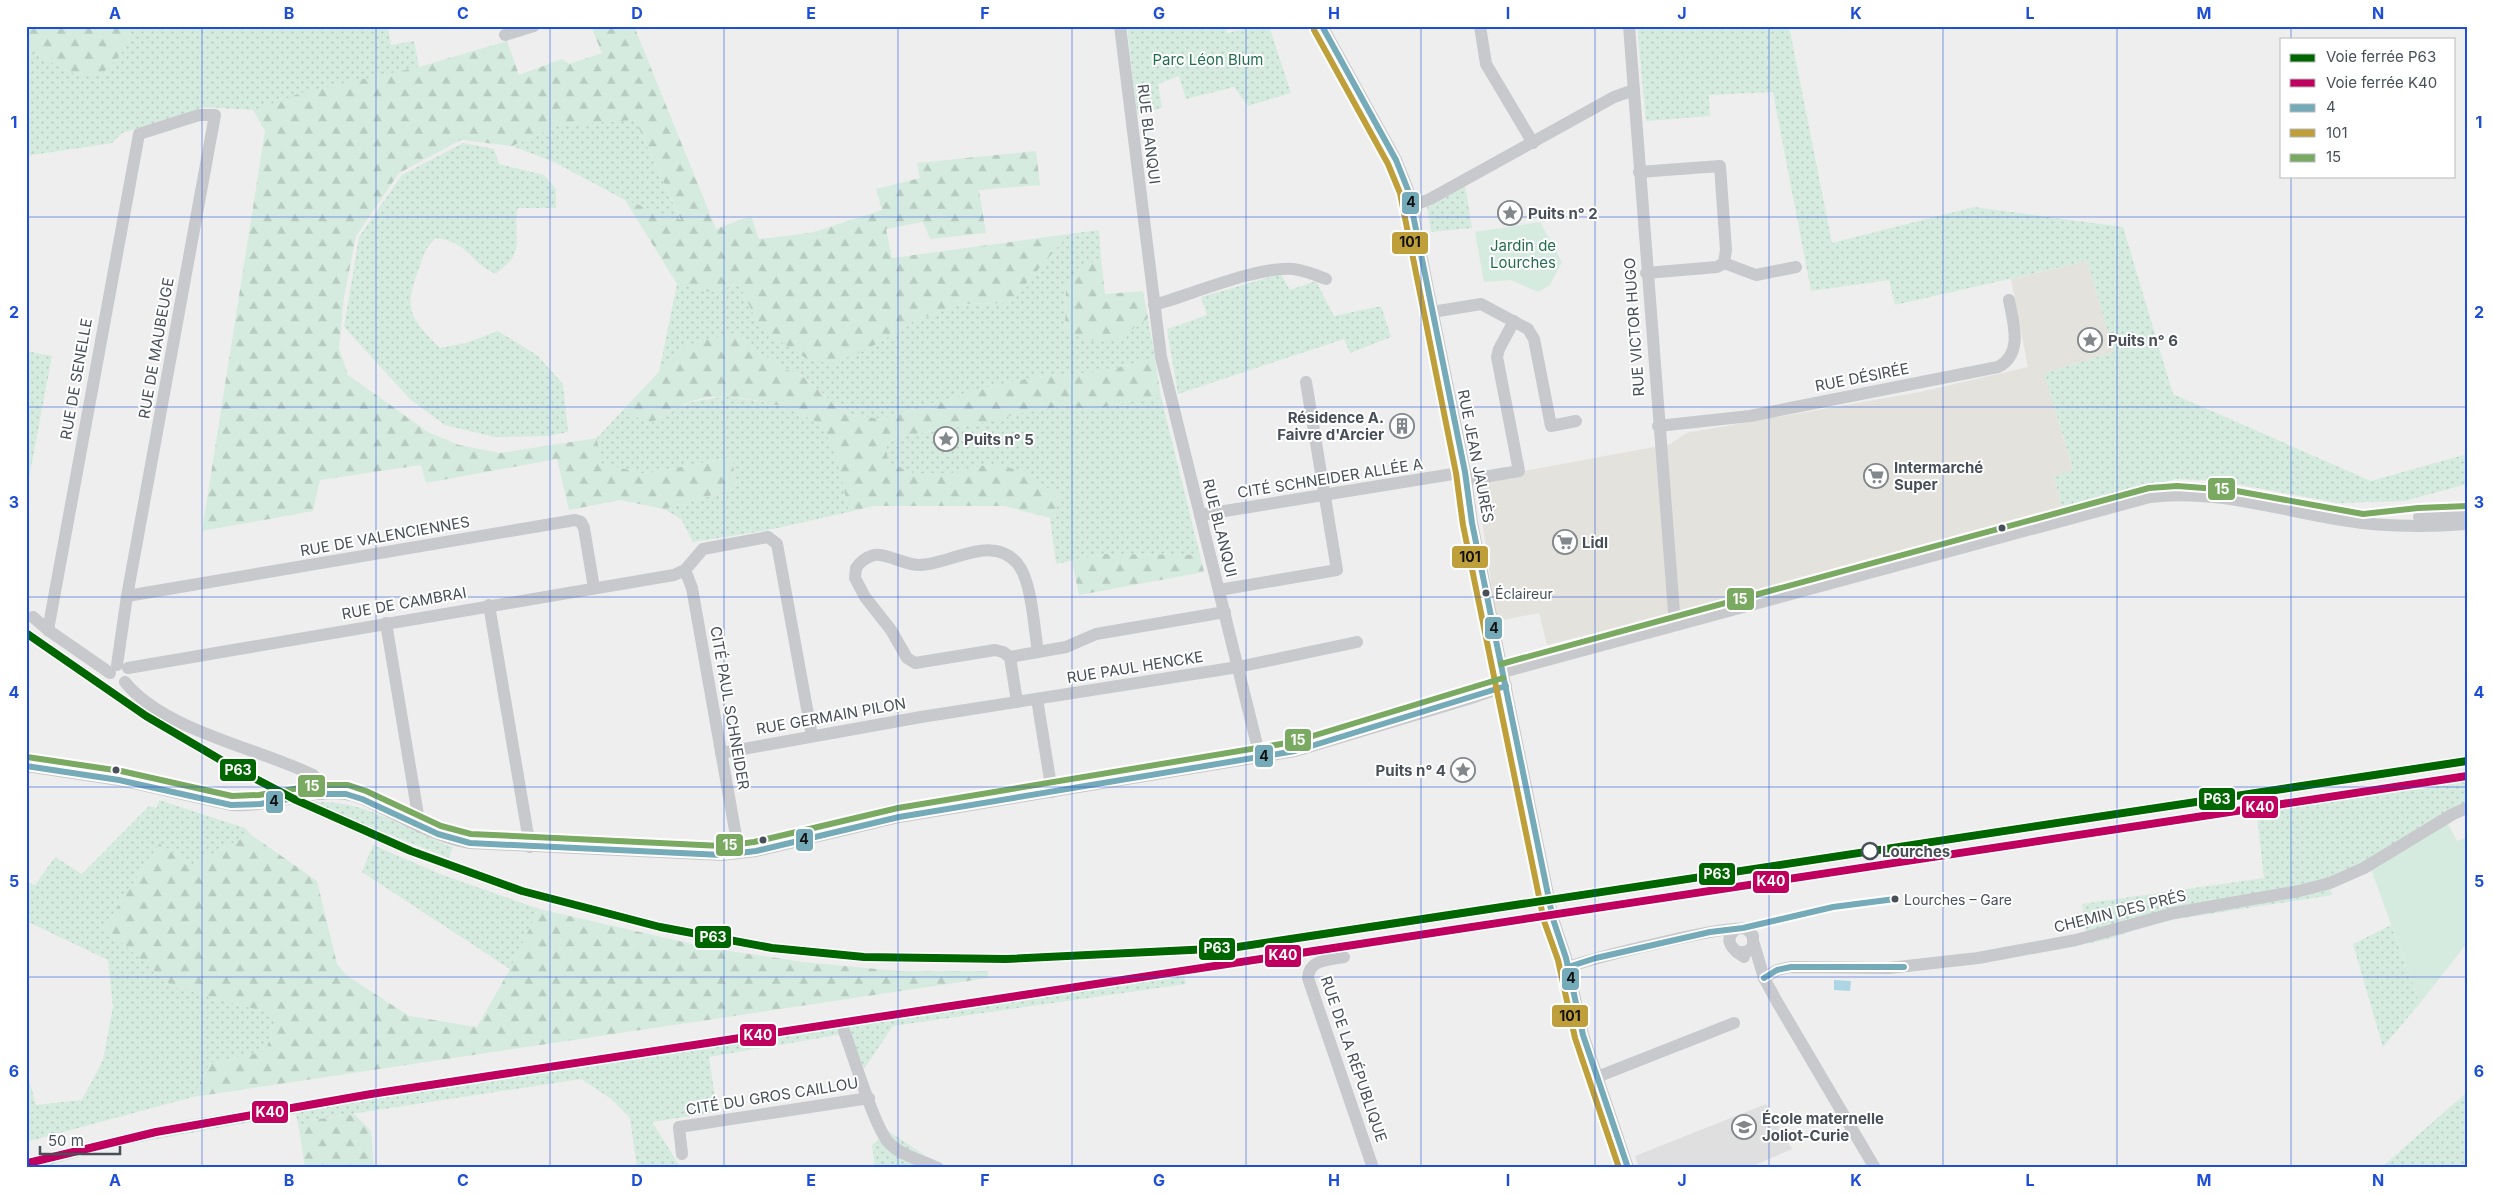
<svg xmlns="http://www.w3.org/2000/svg" width="2493" height="1194" font-family="Inter,sans-serif">
<style>
.commercial{fill:#e3e2dc}
.education{fill:#e0dfdf}
.grass{fill:url(#grass-dots)}
.forest{fill:url(#forest-firs)}
.garden{fill:#d5ebdf}
.water{fill:#aed5e4}
.lines{fill:none;stroke-linecap:round;stroke-linejoin:round}
.minor{stroke:#c8c9cc;stroke-width:12}
.bus-1-casing{stroke:#fff;stroke-width:10}
.bus-2-casing{stroke:#fff;stroke-width:10}
.bus-3-casing{stroke:#fff;stroke-width:10}
.bus-1{stroke:#75aab8;stroke-width:6}
.bus-2{stroke:#be9f39;stroke-width:6}
.bus-3{stroke:#7aaa61;stroke-width:6}
.rail-1-casing{stroke:#fff;stroke-width:11}
.rail-2-casing{stroke:#fff;stroke-width:11}
.rail-1{stroke:#060;stroke-width:8}
.rail-2{stroke:#bf005f;stroke-width:8}
.grid{fill:none;stroke:#1d4ed8;stroke-width:1;stroke-opacity:0.55}
.bus-dot{fill:#484f58;stroke:#fff;stroke-width:2}
.stop-dot{fill:#fff;stroke:#484f58;stroke-width:2.5}
.labels{text-anchor:middle;dominant-baseline:central;stroke-width:4;stroke-linejoin:round;paint-order:stroke}
.bus-label{font-size:14px;fill:#484f58;stroke:#fff;text-anchor:start}
.park-label{font-size:15px;fill:#226f4f;stroke:#fff}
.street-label{font-size:15px;fill:#484f58;stroke:#fff}
.poi-label{font-size:15px;font-weight:bold;fill:#484f58;stroke:#fff;text-anchor:start}
.stop-label{font-size:15px;font-weight:bold;fill:#484f58;stroke:#fff;text-anchor:start}
.line-badge{stroke:#fff;stroke-width:2}
.badge-label{font-size:14px;text-anchor:middle;font-weight:bold;fill:#fff}
.pale-badge-label{font-size:14px;text-anchor:middle;font-weight:bold;fill:#111}
.neatline{fill:none;stroke:#1d4ed8;stroke-width:2}
.grid-label{font-size:16px;text-anchor:middle;font-weight:bold;fill:#1d4ed8}
</style>
<defs>
<pattern id="grass-dots" width="8" height="8" patternUnits="userSpaceOnUse" patternTransform="scale(1.25)"><rect width="8" height="8" fill="#d5ebdf"/><path d="M2 2h.1M6 6h.1" fill="none" stroke="#b8cbc1" stroke-width="1.8" stroke-linecap="round"/></pattern>
<pattern id="forest-firs" width="22" height="20" patternUnits="userSpaceOnUse" patternTransform="scale(1.25)"><rect width="22" height="20" fill="#d5ebdf"/><path d="M5 1l3.5 6h-7zM16 11l3.5 6h-7z" fill="#b8cbc1"/></pattern>
</defs>
<rect width="100%" height="100%" fill="#eee"/>
<path class="commercial" d="M2087,261L2114,352L2044,373L2073,470L2054,477L2063,509L1743,596L1547,645L1539,613L1503,620L1496,616L1476,480L1670,444L1686,433L1920,392L2028,367L2011,279Z"/>
<path class="education" d="M1766,1104L1792,1149L1748,1168H1639L1635,1156Z"/>
<g class="grass">
<path d="M129,26H388L391,45L414,41L419,67L253,110L205,107L122,133L112,143L26,156V57L38,52C61,70 72,76 101,75C114,61 133,47 129,26Z"/>
<path d="M1127,26H1223L1228,33L1256,26H1269L1291,93L1248,106L1234,87L1186,99L1179,76L1158,84L1162,108L1137,114Z"/>
<path d="M1637,26H1789L1832,243L1974,207L2123,227L2173,394L2371,481L2467,454V484L2404,501L2338,503L2220,481L2176,479L2063,509L2054,477L2073,469L2044,373L2114,352L2087,261L1895,305L1889,280L1811,291L1773,92L1709,95L1710,116L1646,121Z"/>
<path d="M635,120L681,221L625,200L554,162L512,146L559,125Z"/>
<path d="M463,143L494,149L499,164L544,175L556,189V208H518C513,225 522,246 511,260C507,265 500,269 496,274C469,263 471,243 436,238C426,247 423,256 419,269C403,309 410,318 440,348L466,343L498,331L537,355L563,384L568,432L548,436L494,437L445,425L411,400L344,327L359,237L402,175Z"/>
<path d="M1465,186L1472,228L1431,232L1427,207Z"/>
<path d="M1099,230L1101,258L1077,270L1066,288L1065,330L1133,329L1148,318L1155,358L1101,372L1035,377L984,388L881,419L846,414L803,376L785,369L752,348L734,333L659,372L677,284L710,292L739,284L760,328L866,350L916,320L961,304L1009,303L1069,234Z"/>
<path d="M1281,274L1290,290L1316,281L1334,316L1381,306L1391,337L1350,353L1344,339L1178,394L1167,329L1207,315L1201,297Z"/>
<path d="M26,351L52,356L26,494Z"/>
<path d="M728,397C759,401 793,404 819,425C836,438 844,490 849,512L768,530L693,542L681,519L664,509L736,488L732,457L645,474L599,463L597,438L625,408L648,425C679,406 690,399 728,397Z"/>
<path d="M1161,397L1200,555L1104,554L1056,564L1050,518L1062,498L990,464L952,473H913L888,462L886,444L901,436L979,424L1021,413L1069,405L1094,411L1113,404Z"/>
<path d="M2467,778V803L2368,861L2328,878L2332,895L2159,922L2112,938L2087,944L2082,904L2264,878L2256,808Z"/>
<path d="M159,800L245,828L250,834L190,866L160,843L104,927L172,986L276,1015L266,1051L210,1063L193,1097L26,1142V1076H28L36,1105L82,1100L103,1060L113,1007L108,960L26,921V881L35,885L55,857L82,874L149,806L157,808Z"/>
<path d="M307,802C322,802 339,802 353,806C388,815 419,835 453,847L449,858Z"/>
<path d="M373,845L440,874L539,909L510,969L362,872Z"/>
<path d="M2391,925L2420,1003L2383,1047L2353,944Z"/>
<path d="M1182,966L1186,984L893,1026L864,1069L849,1033L709,1057L717,1112L652,1122L681,1168H637L630,1118L610,1098L581,1079L312,1120L300,1135L296,1114L113,1147L41,1168H26V1159L181,1121L293,1103Z"/>
<path d="M2467,1092V1168H2381Z"/>
<path d="M888,1131L929,1158L950,1168H875L872,1145Z"/>
</g>
<g class="forest">
<path d="M26,26H129C133,47 114,61 101,75C72,76 61,70 38,52L26,57Z"/>
<path d="M591,26H634L716,229L751,216L759,239L810,233L882,210L876,189L920,178L917,163L1036,151L1040,185L979,190L986,233L930,239L923,222L886,229L892,258L1069,234L1009,303L961,304L916,320L866,350L831,364L807,359L760,328L739,284L710,292L677,284L625,200L681,220L635,120L559,125L512,146L461,140L399,173L356,236L344,297L339,348L348,375L428,432L459,445L500,453L597,438L600,463L645,474L732,457L736,488L664,509L620,500L569,510L557,459L426,483L421,465L320,480L313,511L202,531L265,131L253,110L304,92L419,67L507,41L519,75L562,59L569,64L602,53Z"/>
<path d="M1101,258L1105,294L1143,291L1148,318C1112,345 1106,349 1065,330L1066,288L1077,270Z"/>
<path d="M734,333L752,348L785,369L802,376L846,414L881,419L984,388L1035,377L1101,372L1155,358L1161,397L1113,404L1094,411L1069,405L1021,413L979,424L901,436L886,444L888,462L913,473H952L990,464L1024,471L1062,498L1050,518L1004,506H874L849,512C844,490 835,440 819,425C798,405 727,391 699,399C680,404 664,415 648,425L625,408L683,346Z"/>
<path d="M1104,554L1200,555L1204,572L1079,595L1072,561Z"/>
<path d="M250,834L317,881L337,964L346,975L409,1016L477,1027L510,969L539,909L710,948L803,962L898,971H988V978L193,1097L210,1063L266,1051L276,1015L172,986L104,927L160,843L190,866Z"/>
<path d="M354,1114L371,1131L374,1168H305L300,1135L312,1120Z"/>
</g>
<g class="garden">
<path d="M1540,222L1562,262L1550,285L1538,292L1511,280L1484,282L1475,232Z"/>
<path d="M2446,820L2457,841L2467,837V943L2420,1003L2371,869Z"/>
</g>
<path class="water" d="M1834,980L1851,981L1850,991L1834,990Z"/>
<g class="lines">
<g class="minor">
<path d="M1120,26L1161,357L1260,757"/>
<path d="M1322,26L1396,160L1408,190L1465,472L1472,523L1553,919L1566,958L1583,1035L1628,1168"/>
<path d="M1480,26L1486,64L1533,143"/>
<path d="M1629,26L1675,625"/>
<path d="M505,35L534,26"/>
<path d="M1639,172L1720,166L1726,250L1724,263L1717,267L1646,273"/>
<path d="M1412,206L1430,199L1614,97L1634,90"/>
<path d="M1724,263L1756,275L1796,267"/>
<path d="M1154,305C1190,295 1258,266 1293,269C1304,270 1316,275 1326,279"/>
<path d="M1432,312L1481,304L1528,329L1534,339L1551,426L1576,421"/>
<path d="M1658,426L1750,416L1998,367C2024,354 2013,322 2009,300"/>
<path d="M1466,480L1519,471L1497,357L1499,349L1514,321"/>
<path d="M1200,515L1465,472"/>
<path d="M2419,517L2467,515"/>
<path d="M685,570L692,588L739,853"/>
<path d="M1219,590L1337,570L1306,382"/>
<path d="M127,596L575,520L581,522L584,528L594,588"/>
<path d="M489,605L530,847"/>
<path d="M33,617L48,630L110,673"/>
<path d="M386,623L420,827"/>
<path d="M48,630L139,134L199,115H215L127,596L117,665"/>
<path d="M1038,652C1034,629 1032,580 1017,563C991,533 950,565 919,565C905,565 886,553 874,555C867,557 860,562 856,568L855,578L865,597L891,630L907,658L915,663L995,650L1003,652L1010,657L1066,647L1096,634L1225,612"/>
<path d="M1010,657L1017,702"/>
<path d="M128,668L674,575L685,570L703,549L768,537L777,544L812,736"/>
<path d="M1503,672L2150,497C2215,489 2279,510 2342,520C2382,527 2426,527 2467,524"/>
<path d="M125,682C163,730 258,748 313,775L319,782L322,794"/>
<path d="M1037,699L1052,792"/>
<path d="M721,753L921,717L1238,667L1357,642"/>
<path d="M26,766L119,780L231,805C269,808 309,789 346,794C361,796 375,805 388,811C415,824 440,838 470,843L722,855L756,851L899,817L1295,751L1468,699L1506,686"/>
<path d="M1736,929C1722,940 1733,950 1744,957"/>
<path d="M1754,944L1764,978L1776,1000L1875,1168"/>
<path d="M1344,957C1329,960 1309,959 1308,978L1373,1168"/>
<path d="M1568,967C1594,958 1727,924 1747,929L1753,936V946L1747,952H1737"/>
<path d="M1764,978L1777,970L1791,967L1889,968L1978,958L2076,940L2174,913L2299,891L2330,883L2364,868L2453,814L2467,808"/>
<path d="M844,1031C853,1054 875,1130 890,1144C903,1156 922,1161 938,1168"/>
<path d="M1597,1077L1734,1023"/>
<path d="M682,1154L679,1127L869,1098"/>
</g>
<defs>
<g id="bus-1">
<path d="M1322,26L1396,160L1408,190L1465,472L1472,523L1553,919L1566,958L1583,1035L1628,1168"/>
<path d="M26,766L119,780L231,805L260,804L318,794H346L362,799L438,834L470,843L722,855L756,851L899,817L1295,751L1506,686"/>
<path d="M1568,967L1596,958L1710,932L1743,928L1833,907L1895,899"/>
<path d="M1764,978L1777,970L1791,967H1904"/>
</g>
<path id="bus-2" d="M1314,30L1388,164L1400,193L1456,473L1463,525L1544,921L1558,960L1575,1038L1619,1168"/>
<g id="bus-3">
<path d="M1501,664L2149,488L2177,486L2231,490L2363,514L2418,508L2467,506"/>
<path d="M27,757L121,771L232,796L259,795L317,785H348L366,791L441,826L471,834L722,846L754,842L898,808L1293,742L1503,678"/>
</g>
</defs>
<use href="#bus-1" class="bus-1-casing"/>
<use href="#bus-2" class="bus-2-casing"/>
<use href="#bus-3" class="bus-3-casing"/>
<use href="#bus-1" class="bus-1"/>
<use href="#bus-2" class="bus-2"/>
<use href="#bus-3" class="bus-3"/>
<defs>
<path id="rail-1" d="M26,633L146,716L231,766L294,799L411,851L522,891L660,927L772,948L864,957L1006,959L1231,948L2467,761"/>
<path id="rail-2" d="M28,1163L156,1132L371,1094L2467,776"/>
</defs>
<use href="#rail-1" class="rail-1-casing"/>
<use href="#rail-2" class="rail-2-casing"/>
<use href="#rail-1" class="rail-1"/>
<use href="#rail-2" class="rail-2"/>
</g>
<path class="grid" d="M202,26V1168M376,26V1168M550,26V1168M724,26V1168M898,26V1168M1072,26V1168M1246,26V1168M1421,26V1168M1595,26V1168M1769,26V1168M1943,26V1168M2117,26V1168M2291,26V39M2291,176V1168M26,217H2467M26,407H2467M26,597H2467M26,787H2467M26,977H2467"/>
<defs>
<symbol id="sight-ring" viewBox="-11 -11 22 22"><circle r="9.5" fill="#fff" stroke="#82878c" stroke-width="1.5"/><path d="M0-6L1.8-2.2L6-1.7L2.9 1.2L3.7 5.4L0 3.3L-3.7 5.4L-2.9 1.2L-6-1.7L-1.8-2.2Z" fill="#82878c"/></symbol>
<symbol id="building-ring" viewBox="-11 -11 22 22"><circle r="9.5" fill="#fff" stroke="#82878c" stroke-width="1.5"/><path d="M-4-6H4V6H1V3H-1V6H-4ZM-2.5-4.3h1.7v1.8h-1.7ZM.8-4.3h1.7v1.8H.8ZM-2.5-1h1.7V.8h-1.7ZM.8-1h1.7V.8H.8Z" fill="#82878c"/></symbol>
<symbol id="supermarket-ring" viewBox="-11 -11 22 22"><circle r="9.5" fill="#fff" stroke="#82878c" stroke-width="1.5"/><path d="M-6-5.5h2.5l.6 2H6L4.5 2H-2.5L-4.4-4H-6ZM-1.5 3.2a1.3 1.3 0 1 0 .1 0ZM3 3.2a1.3 1.3 0 1 0 .1 0Z" fill="#82878c"/></symbol>
<symbol id="school-ring" viewBox="-11 -11 22 22"><circle r="9.5" fill="#fff" stroke="#82878c" stroke-width="1.5"/><path d="M0-5L7-2L0 1L-7-2ZM-4 1L0 2.5L4 1V4Q0 6-4 4Z" fill="#82878c"/></symbol>
</defs>
<g fill-rule="evenodd">
<use href="#sight-ring" x="1496" y="199" width="28" height="28"/>
<use href="#sight-ring" x="2076" y="326" width="28" height="28"/>
<use href="#building-ring" x="1388" y="412" width="28" height="28"/>
<use href="#sight-ring" x="932" y="425" width="28" height="28"/>
<use href="#supermarket-ring" x="1862" y="462" width="28" height="28"/>
<use href="#supermarket-ring" x="1551" y="528" width="28" height="28"/>
<use href="#sight-ring" x="1449" y="756" width="28" height="28"/>
<use href="#school-ring" x="1730" y="1113" width="28" height="28"/>
</g>
<g class="bus-dot">
<circle cx="2002" cy="528" r="4.5"/>
<circle cx="1486" cy="593" r="4.5"/>
<circle cx="116" cy="770" r="4.5"/>
<circle cx="763" cy="840" r="4.5"/>
<circle cx="1895" cy="899" r="4.5"/>
</g>
<circle class="stop-dot" cx="1870" cy="851" r="8"/>
<g class="labels">
<g class="bus-label">
<text x="1495" y="593">Éclaireur</text>
<text x="1904" y="899">Lourches – Gare</text>
</g>
<g class="park-label">
<text x="1208" y="59">Parc Léon Blum</text>
<text x="1523" y="245">Jardin de<tspan x="1523" dy="17">Lourches</tspan></text>
</g>
<g class="street-label">
<text transform="translate(1149 134) rotate(83)">RUE BLANQUI</text>
<text transform="translate(1634 327) rotate(-94)">RUE VICTOR HUGO</text>
<text transform="translate(156 348) rotate(-80)">RUE DE MAUBEUGE</text>
<text transform="translate(1862 377) rotate(-11)">RUE DÉSIRÉE</text>
<text transform="translate(76 379) rotate(-80)">RUE DE SENELLE</text>
<text transform="translate(1476 456) rotate(79)">RUE JEAN JAURÈS</text>
<text transform="translate(1330 478) rotate(-9)">CITÉ SCHNEIDER ALLÉE A</text>
<text transform="translate(1220 528) rotate(76)">RUE BLANQUI</text>
<text transform="translate(385 536) rotate(-10)">RUE DE VALENCIENNES</text>
<text transform="translate(404 603) rotate(-10)">RUE DE CAMBRAI</text>
<text transform="translate(1135 667) rotate(-9)">RUE PAUL HENCKE</text>
<text transform="translate(730 708) rotate(80)">CITÉ PAUL SCHNEIDER</text>
<text transform="translate(831 716) rotate(-10)">RUE GERMAIN PILON</text>
<text transform="translate(2120 911) rotate(-14)">CHEMIN DES PRÉS</text>
<text transform="translate(1354 1059) rotate(71)">RUE DE LA RÉPUBLIQUE</text>
<text transform="translate(772 1096) rotate(-9)">CITÉ DU GROS CAILLOU</text>
</g>
<g class="poi-label">
<text x="1528" y="213">Puits n° 2</text>
<text x="2108" y="340">Puits n° 6</text>
<text x="1384" y="417" text-anchor="end">Résidence A.<tspan x="1384" dy="17">Faivre d'Arcier</tspan></text>
<text x="964" y="439">Puits n° 5</text>
<text x="1894" y="467">Intermarché<tspan x="1894" dy="17">Super</tspan></text>
<text x="1582" y="542">Lidl</text>
<text x="1446" y="770" text-anchor="end">Puits n° 4</text>
<text x="1762" y="1118">École maternelle<tspan x="1762" dy="17">Joliot-Curie</tspan></text>
</g>
<g class="stop-label">
<text x="1882" y="851">Lourches</text>
</g>
</g>
<g class="line-badge">
<rect x="1401" y="191" width="19" height="24" rx="5" fill="#75aab8"/>
<rect x="1391" y="231" width="38" height="24" rx="5" fill="#be9f39"/>
<rect x="2207" y="477" width="29" height="24" rx="5" fill="#7aaa61"/>
<rect x="1451" y="545" width="38" height="24" rx="5" fill="#be9f39"/>
<rect x="1726" y="587" width="29" height="24" rx="5" fill="#7aaa61"/>
<rect x="1484" y="616" width="19" height="24" rx="5" fill="#75aab8"/>
<rect x="1284" y="728" width="28" height="24" rx="5" fill="#7aaa61"/>
<rect x="1254" y="744" width="20" height="24" rx="5" fill="#75aab8"/>
<rect x="219" y="758" width="38" height="24" rx="5" fill="#060"/>
<rect x="297" y="774" width="29" height="24" rx="5" fill="#7aaa61"/>
<rect x="2198" y="787" width="38" height="24" rx="5" fill="#060"/>
<rect x="265" y="790" width="19" height="24" rx="5" fill="#75aab8"/>
<rect x="2241" y="795" width="38" height="24" rx="5" fill="#bf005f"/>
<rect x="795" y="828" width="19" height="24" rx="5" fill="#75aab8"/>
<rect x="715" y="833" width="29" height="24" rx="5" fill="#7aaa61"/>
<rect x="1698" y="862" width="38" height="24" rx="5" fill="#060"/>
<rect x="1752" y="870" width="38" height="24" rx="5" fill="#bf005f"/>
<rect x="694" y="925" width="38" height="24" rx="5" fill="#060"/>
<rect x="1198" y="937" width="38" height="24" rx="5" fill="#060"/>
<rect x="1264" y="944" width="38" height="24" rx="5" fill="#bf005f"/>
<rect x="1561" y="967" width="19" height="24" rx="5" fill="#75aab8"/>
<rect x="1551" y="1004" width="38" height="24" rx="5" fill="#be9f39"/>
<rect x="739" y="1023" width="38" height="24" rx="5" fill="#bf005f"/>
<rect x="251" y="1100" width="38" height="24" rx="5" fill="#bf005f"/>
</g>
<g class="badge-label">
<text x="2222" y="494">15</text>
<text x="1740" y="604">15</text>
<text x="1298" y="745">15</text>
<text x="238" y="775">P63</text>
<text x="312" y="791">15</text>
<text x="2217" y="804">P63</text>
<text x="2260" y="812">K40</text>
<text x="730" y="850">15</text>
<text x="1717" y="879">P63</text>
<text x="1771" y="886">K40</text>
<text x="713" y="942">P63</text>
<text x="1217" y="953">P63</text>
<text x="1283" y="960">K40</text>
<text x="758" y="1040">K40</text>
<text x="270" y="1117">K40</text>
</g>
<g class="pale-badge-label">
<text x="1411" y="207">4</text>
<text x="1410" y="247">101</text>
<text x="1470" y="562">101</text>
<text x="1494" y="633">4</text>
<text x="1264" y="761">4</text>
<text x="274" y="806">4</text>
<text x="804" y="844">4</text>
<text x="1571" y="983">4</text>
<text x="1570" y="1021">101</text>
</g>
<rect width="2493" height="1194" fill="none" stroke="#ffffff" stroke-width="55"/>
<rect x="2280" y="38" width="175" height="140" fill="#ffffff" stroke="#b6b9bc"/>
<rect x="2290" y="54" width="25" height="8" fill="#006600" stroke="#b6b9bc"/>
<text x="2326" y="62" font-size="15" fill="#484f58">Voie ferrée P63</text>
<rect x="2290" y="79" width="25" height="8" fill="#bf005f" stroke="#b6b9bc"/>
<text x="2326" y="88" font-size="15" fill="#484f58">Voie ferrée K40</text>
<rect x="2290" y="104" width="25" height="8" fill="#75aab8" stroke="#b6b9bc"/>
<text x="2326" y="112" font-size="15" fill="#484f58">4</text>
<rect x="2290" y="129" width="25" height="8" fill="#be9f39" stroke="#b6b9bc"/>
<text x="2326" y="138" font-size="15" fill="#484f58">101</text>
<rect x="2290" y="154" width="25" height="8" fill="#7aaa61" stroke="#b6b9bc"/>
<text x="2326" y="162" font-size="15" fill="#484f58">15</text>
<path d="M40 1146v8h80v-8" fill="none" stroke="#484f58" stroke-width="2.5"/>
<text x="48" y="1146" font-size="15" fill="#484f58" stroke="#ffffff" stroke-width="4" paint-order="stroke">50 m</text>
<rect x="28" y="28" width="2438" height="1138" class="neatline"/>
<g class="grid-label">
<text x="115" y="19">A</text>
<text x="289" y="19">B</text>
<text x="463" y="19">C</text>
<text x="637" y="19">D</text>
<text x="811" y="19">E</text>
<text x="985" y="19">F</text>
<text x="1159" y="19">G</text>
<text x="1334" y="19">H</text>
<text x="1508" y="19">I</text>
<text x="1682" y="19">J</text>
<text x="1856" y="19">K</text>
<text x="2030" y="19">L</text>
<text x="2204" y="19">M</text>
<text x="2378" y="19">N</text>
<text x="14" y="128">1</text>
<text x="2479" y="128">1</text>
<text x="14" y="318">2</text>
<text x="2479" y="318">2</text>
<text x="14" y="508">3</text>
<text x="2479" y="508">3</text>
<text x="14" y="698">4</text>
<text x="2479" y="698">4</text>
<text x="14" y="887">5</text>
<text x="2479" y="887">5</text>
<text x="14" y="1077">6</text>
<text x="2479" y="1077">6</text>
<text x="115" y="1186">A</text>
<text x="289" y="1186">B</text>
<text x="463" y="1186">C</text>
<text x="637" y="1186">D</text>
<text x="811" y="1186">E</text>
<text x="985" y="1186">F</text>
<text x="1159" y="1186">G</text>
<text x="1334" y="1186">H</text>
<text x="1508" y="1186">I</text>
<text x="1682" y="1186">J</text>
<text x="1856" y="1186">K</text>
<text x="2030" y="1186">L</text>
<text x="2204" y="1186">M</text>
<text x="2378" y="1186">N</text>
</g>
</svg>
